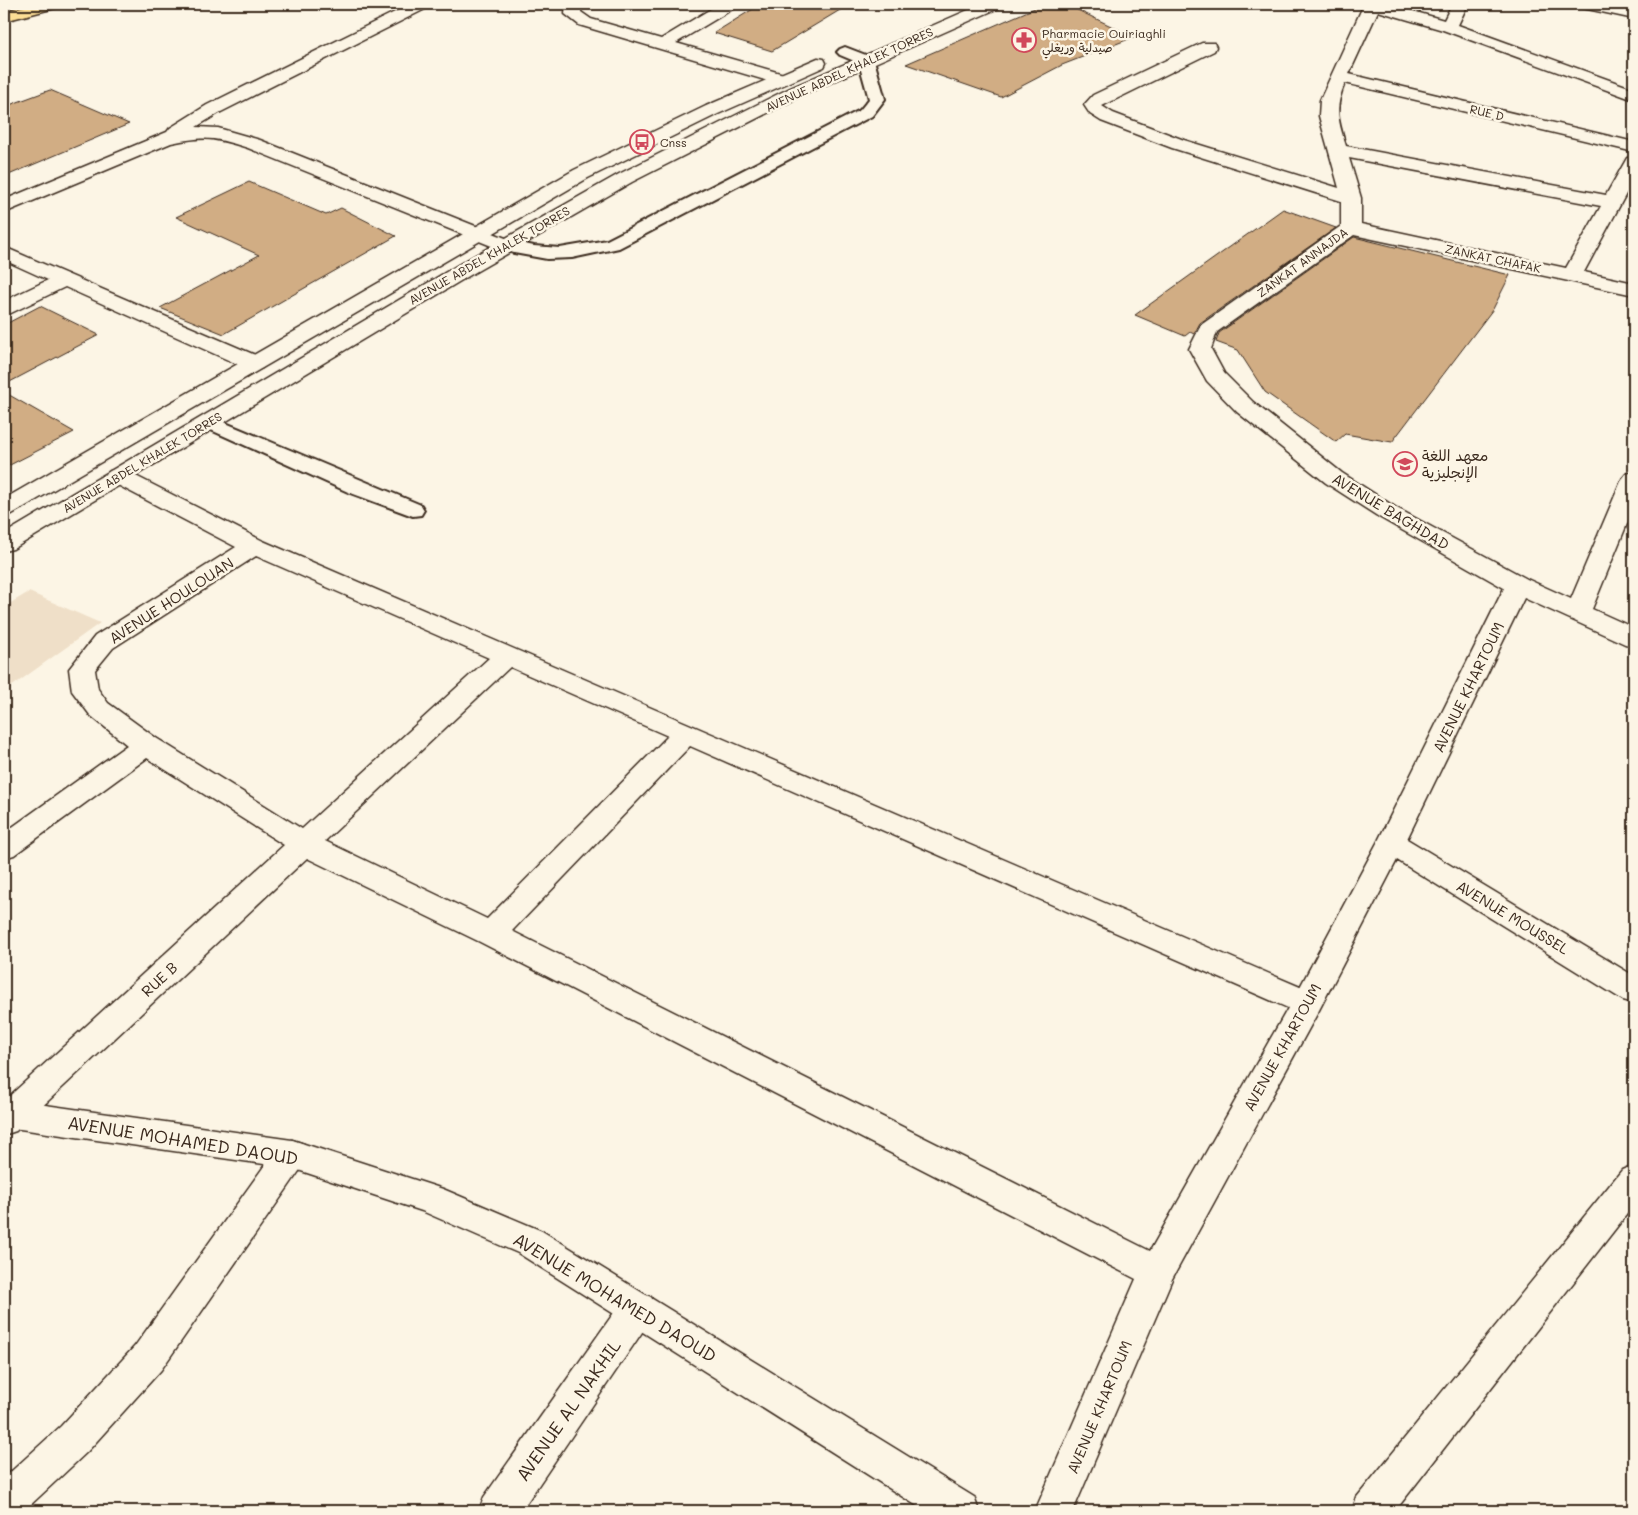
<svg xmlns="http://www.w3.org/2000/svg" width="1638" height="1515" font-family="Mali,'Playpen Sans Arabic',sans-serif">
<style>
.built{fill:#efdfc8}
.building{fill:#d1ad84;stroke:#3b2a1e}
.lines{fill:none;stroke-linecap:round;stroke-linejoin:round}
.service-casing{stroke:#3b2a1e;stroke-width:4}
.minor-casing{stroke:#3b2a1e;stroke-width:3}
.tertiary-casing{stroke:#3b2a1e;stroke-width:3}
.secondary-casing{stroke:#3b2a1e;stroke-width:3}
.trunk-casing{stroke:#3b2a1e;stroke-width:3}
.service{fill:#fcf5e5;fill-rule:evenodd}
.minor{fill:#fcf5e5;fill-rule:evenodd}
.tertiary{fill:#fcf5e5;fill-rule:evenodd}
.secondary{fill:#fcf5e5;fill-rule:evenodd}
.trunk{fill:#fcde96;fill-rule:evenodd}
.labels{text-anchor:middle;dominant-baseline:central;stroke-width:5;stroke-linejoin:round;paint-order:stroke}
.far-poi-label{font-size:12px;fill:#3b2a1e;stroke:#fcf5e5;text-anchor:start}
.far-street-label{font-size:12px;fill:#3b2a1e;stroke:#fcf5e5}
.poi-label{font-size:15px;fill:#3b2a1e;stroke:#fcf5e5;text-anchor:start}
.street-label{font-size:15px;fill:#3b2a1e;stroke:#fcf5e5}
.near-street-label{font-size:18px;fill:#3b2a1e;stroke:#fcf5e5}
</style>
<rect width="100%" height="100%" fill="#fcf5e5"/>
<filter id="ink" filterUnits="userSpaceOnUse"><feTurbulence type="fractalNoise" baseFrequency=".02" numOctaves="2"/><feDisplacementMap in="SourceGraphic" scale="10" xChannelSelector="R" yChannelSelector="G"/><feConvolveMatrix kernelMatrix="1 2 1 2 8 2 1 2 1" color-interpolation-filters="sRGB"/></filter>
<g filter="url(#ink)">
<path class="built" d="M29,592L100,623L4,692V607Z"/>
<g class="building">
<path d="M761,4H850L772,51L714,33Z"/>
<path d="M1044,4H1065L1134,37L1062,65L1001,97L906,64Z"/>
<path d="M50,90L129,124L4,177V107Z"/>
<path d="M249,182L326,215L341,208L396,236L224,334L160,308L259,255L176,217Z"/>
<path d="M1283,209L1336,228L1200,323L1194,334L1190,332L1185,336L1135,315Z"/>
<path d="M1354,237L1510,275L1493,309L1392,442L1345,434L1336,442L1265,392L1238,350L1216,342L1219,333Z"/>
<path d="M40,306L99,335L4,385V325Z"/>
<path d="M4,392L74,432L4,468Z"/>
</g>
<g class="lines">
<defs>
<g id="service">
<path d="M845,47L871,57L874,60L885,99L872,116L619,248L572,258L547,259L514,253L500,249L497,245L500,241L506,240L534,246L560,248L607,240L860,110L869,99L859,63L840,55L837,52L840,49Z"/>
<path d="M209,416L421,505L424,510L421,515L413,516L348,492L202,426L199,422L202,418Z"/>
</g>
<g id="minor">
<path d="M411,4H431L429,7L219,113L196,127L218,128L260,140L513,241L516,245L513,249L506,251L499,249L248,148C213,137 206,136 171,143L4,213V200L167,132L170,128L207,105Z"/>
<path d="M566,4H582L581,12L591,19L661,39L719,4H738L736,7L676,43L787,75L790,79L787,83L781,84L775,83L579,25L565,14Z"/>
<path d="M1364,4H1388L1444,20L1452,4H1468L1458,25L1634,89V100L1443,30L1378,11L1349,74L1634,142V152L1345,83C1334,109 1338,120 1346,146L1606,195L1627,158L1634,157V179L1584,272L1634,283V295L1354,235L1217,332L1211,349L1224,373L1253,402L1342,473L1395,507L1527,579L1571,599L1622,479L1626,474L1634,472V507L1592,609L1634,628V646L1625,644L1524,598L1407,839L1634,976V1003L1623,1000L1397,860L1318,1012L1172,1279L1073,1511H1035L1136,1279L480,942L307,858L16,1131L4,1135V1101L284,845L147,758L14,855L4,858V833L127,745L90,715L72,691L69,669L95,636L236,547L110,481L106,476L110,471L118,469L126,471L263,541L1300,987L1377,843L1504,588L1379,517L1326,483L1237,412L1207,381L1189,349L1201,325L1341,226V201L1172,148L1101,121L1090,114L1084,105L1093,95L1202,43H1214L1216,47L1214,51L1102,106L1113,113L1184,140L1339,188L1319,116L1320,100ZM1349,158L1601,206L1566,268L1361,224V198ZM256,556L489,658L302,829L156,738L108,703L98,689L95,670L113,648ZM510,667L668,736L487,919L325,841ZM690,746L1288,1008L1150,1251L512,931Z"/>
<path d="M1576,4H1607L1634,9V19L1578,7Z"/>
<path d="M4,247L262,358L265,363L262,368L254,369L246,368L65,287L11,313L4,315V301L48,280L4,260Z"/>
<path d="M292,1140L304,1144L309,1154L304,1164L161,1370L87,1452L24,1511H4V1478L61,1426L135,1346L280,1144Z"/>
<path d="M1634,1165V1205L1395,1511H1352L1357,1497L1622,1170Z"/>
<path d="M638,1292L651,1297L656,1308L651,1319L521,1511H479L484,1497L625,1297Z"/>
</g>
<path id="tertiary" d="M4,1096L17,1101L292,1140L443,1189L542,1231L974,1497L979,1511H925L518,1253L422,1211L292,1168L13,1128L4,1124Z"/>
<g id="secondary">
<path d="M982,4H1003L1001,7L803,95L632,182L472,274L13,549L4,551V534L458,265L619,174L790,88Z"/>
<path d="M818,58L824,59L826,63L824,67L718,114L588,178L12,514L4,516V499L574,170L706,106Z"/>
</g>
<path id="trunk" d="M34,4H61L59,7L4,21V11Z"/>
</defs>
<use href="#service" class="service-casing"/>
<use href="#minor" class="minor-casing"/>
<use href="#tertiary" class="tertiary-casing"/>
<use href="#secondary" class="secondary-casing"/>
<use href="#trunk" class="trunk-casing"/>
<use href="#service" class="service"/>
<use href="#minor" class="minor"/>
<use href="#tertiary" class="tertiary"/>
<use href="#secondary" class="secondary"/>
<use href="#trunk" class="trunk"/>
</g>
</g>
<defs>
<symbol id="pharmacy-ring" viewBox="-11 -11 22 22"><circle r="9.5" fill="#fcf5e5" stroke="#d1495b" stroke-width="1.5"/><path d="M-2-6h4v4h4v4h-4v4h-4v-4h-4v-4h4Z" fill="#d1495b"/></symbol>
<symbol id="bus-ring" viewBox="-11 -11 22 22"><circle r="9.5" fill="#fcf5e5" stroke="#d1495b" stroke-width="1.5"/><path d="M-5-6H5V4H4V6H2V4H-2V6H-4V4H-5ZM-3.5-4V0h7V-4ZM-3.5 1.2v1.5H-2V1.2ZM2 1.2v1.5H3.5V1.2Z" fill="#d1495b"/></symbol>
<symbol id="school-ring" viewBox="-11 -11 22 22"><circle r="9.5" fill="#fcf5e5" stroke="#d1495b" stroke-width="1.5"/><path d="M0-5L7-2L0 1L-7-2ZM-4 1L0 2.5L4 1V4Q0 6-4 4Z" fill="#d1495b"/></symbol>
</defs>
<g fill-rule="evenodd">
<use href="#pharmacy-ring" x="1010" y="26" width="28" height="28"/>
<use href="#bus-ring" x="628" y="128" width="28" height="28"/>
<use href="#school-ring" x="1391" y="450" width="28" height="28"/>
</g>
<g class="labels">
<g class="far-poi-label">
<text x="1042" y="33">Pharmacie Ouiriaghli<tspan x="1042" dy="14">صيدلية وريغلي</tspan></text>
<text x="660" y="142">Cnss</text>
</g>
<g class="far-street-label">
<text transform="translate(849 69) rotate(-25)">AVENUE ABDEL KHALEK TORRES</text>
<text transform="translate(1487 112) rotate(13)">RUE D</text>
<text transform="translate(489 255) rotate(-30)">AVENUE ABDEL KHALEK TORRES</text>
<text transform="translate(1493 258) rotate(12)">ZANKAT CHAFAK</text>
<text transform="translate(1302 262) rotate(-36)">ZANKAT ANNAJDA</text>
<text transform="translate(142 462) rotate(-31)">AVENUE ABDEL KHALEK TORRES</text>
</g>
<g class="poi-label">
<text x="1422" y="455">معهد اللغة<tspan x="1422" dy="17">الإنجليزية</tspan></text>
</g>
<g class="street-label">
<text transform="translate(1391 511) rotate(31)">AVENUE BAGHDAD</text>
<text transform="translate(171 600) rotate(-33)">AVENUE HOULOUAN</text>
<text transform="translate(1468 687) rotate(-64)">AVENUE KHARTOUM</text>
<text transform="translate(1513 917) rotate(31)">AVENUE MOUSSEL</text>
<text transform="translate(159 979) rotate(-43)">RUE B</text>
<text transform="translate(1282 1047) rotate(-61)">AVENUE KHARTOUM</text>
<text transform="translate(1099 1407) rotate(-67)">AVENUE KHARTOUM</text>
</g>
<g class="near-street-label">
<text transform="translate(183 1140) rotate(9)">AVENUE MOHAMED DAOUD</text>
<text transform="translate(615 1297) rotate(31)">AVENUE MOHAMED DAOUD</text>
<text transform="translate(568 1410) rotate(-55)">AVENUE AL NAKHIL</text>
</g>
</g>
<rect width="1638" height="1515" fill="none" stroke="#fcf5e5" stroke-width="20"/>
<rect x="10" y="10" width="1618" height="1495" fill="none" stroke="#3b2a1e" stroke-width="2" filter="url(#ink)"/>
</svg>
